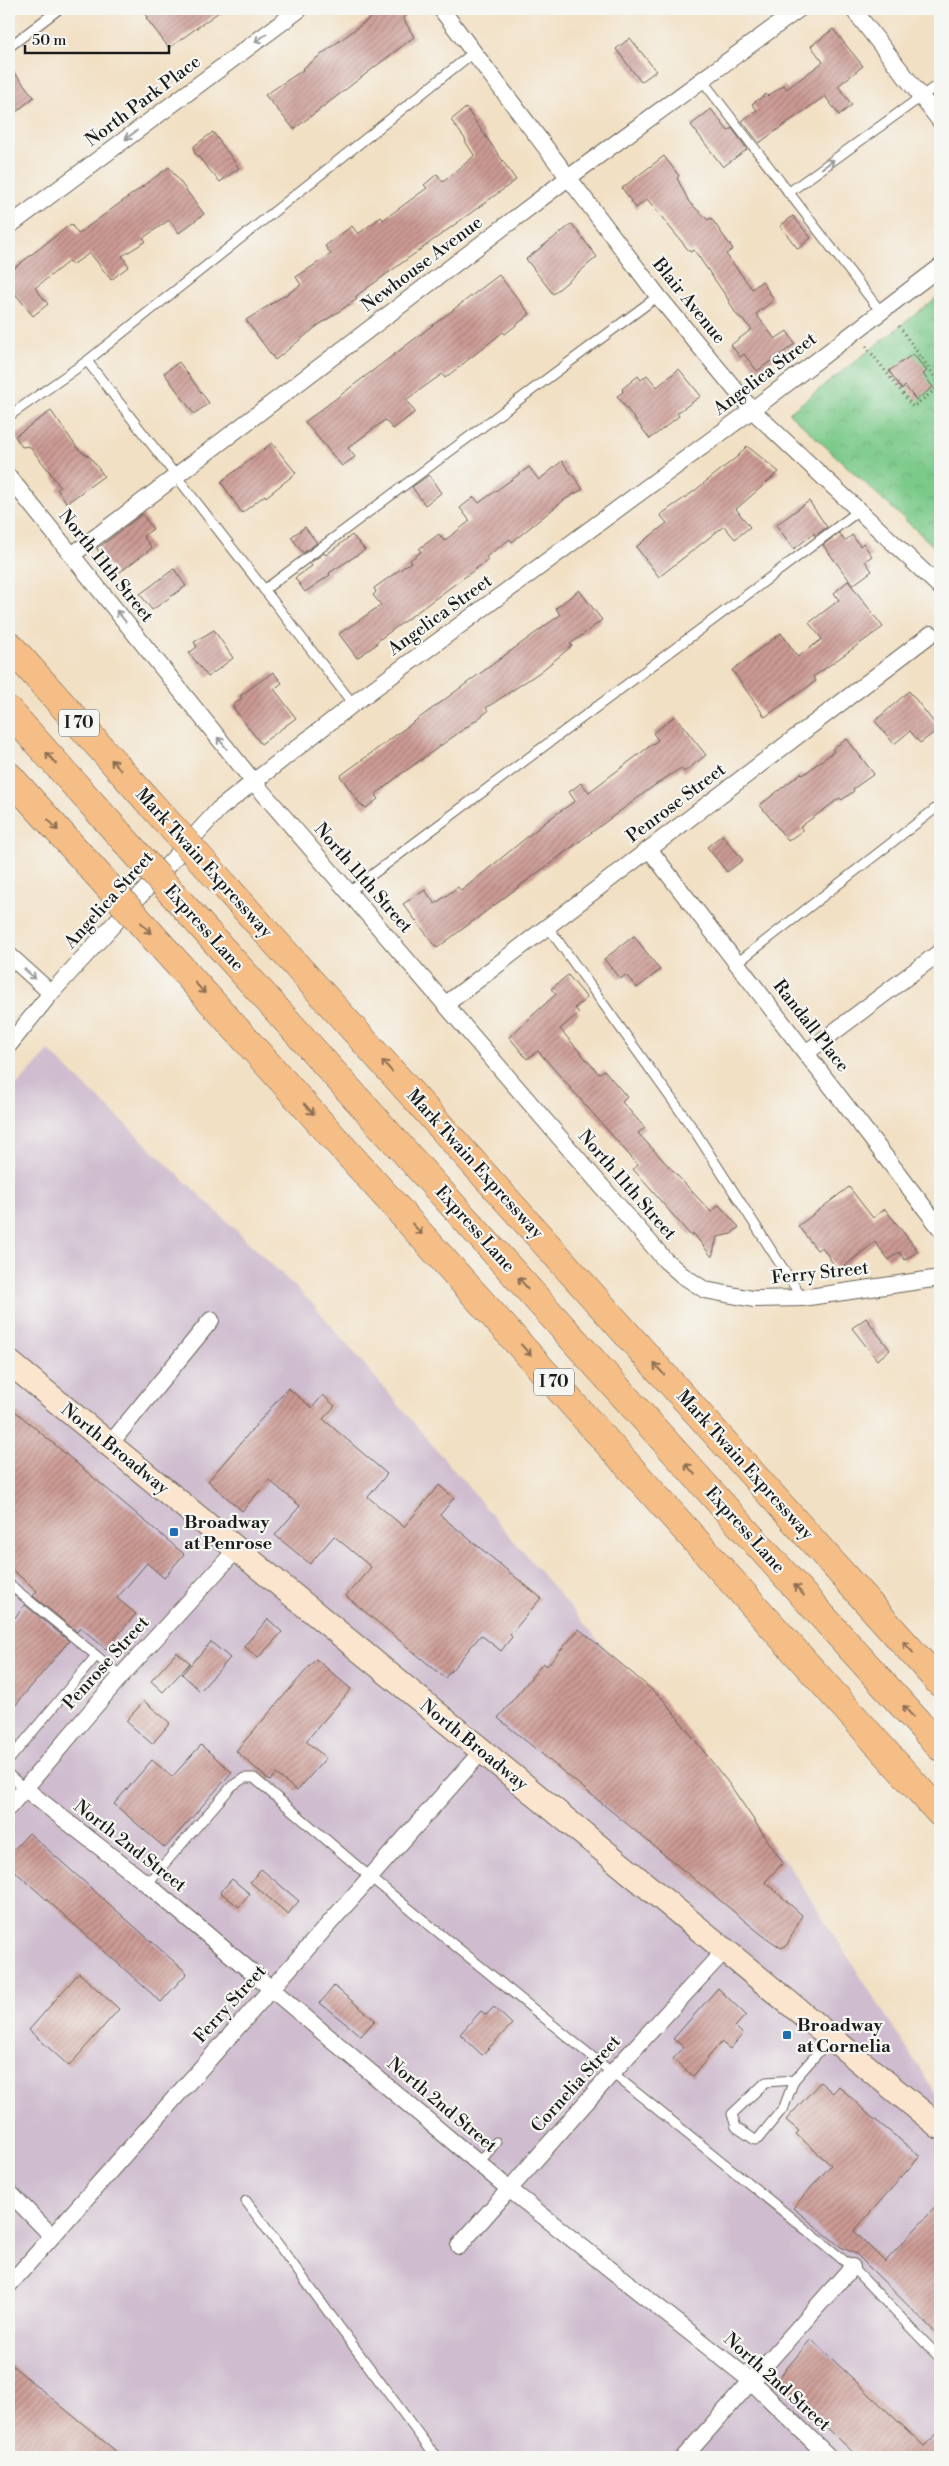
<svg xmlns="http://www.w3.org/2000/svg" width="949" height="2466" font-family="'Libre Bodoni',serif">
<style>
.industrial{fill:#cfbdcf}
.park{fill:url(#park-crowns);stroke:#4c7353}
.building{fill:url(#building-hatch)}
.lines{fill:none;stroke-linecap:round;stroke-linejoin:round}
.lane-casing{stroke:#676157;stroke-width:11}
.street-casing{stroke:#676157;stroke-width:18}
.secondary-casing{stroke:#676157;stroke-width:26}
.highway-casing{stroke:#676157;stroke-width:29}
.path{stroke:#676157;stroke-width:3;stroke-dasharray:1 4;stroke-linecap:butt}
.lane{stroke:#fff;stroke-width:9}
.street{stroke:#fff;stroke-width:16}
.secondary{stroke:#fbe5cf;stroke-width:24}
.highway{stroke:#f6be87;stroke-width:28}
.highway-bridge-casing{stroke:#676157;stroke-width:29;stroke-linecap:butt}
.highway-bridge{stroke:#f6be87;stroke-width:28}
.oneway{stroke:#999}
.oneway2{stroke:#896d52}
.poi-dot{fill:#1f6fb2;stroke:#f6f6f2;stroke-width:2}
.labels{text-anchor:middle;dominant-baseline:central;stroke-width:4.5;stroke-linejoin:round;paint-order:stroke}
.shield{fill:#f6f6f2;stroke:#5d5d5c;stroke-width:1}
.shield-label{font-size:16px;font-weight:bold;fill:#1c1c1c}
.street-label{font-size:18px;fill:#1c1c1c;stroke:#f6f6f2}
.poi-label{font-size:18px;font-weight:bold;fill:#1c1c1c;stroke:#f6f6f2;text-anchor:start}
</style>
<defs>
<pattern id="park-crowns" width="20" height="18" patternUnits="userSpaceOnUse" patternTransform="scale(1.25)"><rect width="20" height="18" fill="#7cca8a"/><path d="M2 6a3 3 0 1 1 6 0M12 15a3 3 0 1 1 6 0" fill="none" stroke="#6bad76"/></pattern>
<pattern id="building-hatch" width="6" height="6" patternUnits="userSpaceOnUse" patternTransform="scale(1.25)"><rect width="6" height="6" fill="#cc9a94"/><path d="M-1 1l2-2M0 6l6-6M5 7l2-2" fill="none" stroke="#a57d78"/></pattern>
</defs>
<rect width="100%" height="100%" fill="#f6f6f2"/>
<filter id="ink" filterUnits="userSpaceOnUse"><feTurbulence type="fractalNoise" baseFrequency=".02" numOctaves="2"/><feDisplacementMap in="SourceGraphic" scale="10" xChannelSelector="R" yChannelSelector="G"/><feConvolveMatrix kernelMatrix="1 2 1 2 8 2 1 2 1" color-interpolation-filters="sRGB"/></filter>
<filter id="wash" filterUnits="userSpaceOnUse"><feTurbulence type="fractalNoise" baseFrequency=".0096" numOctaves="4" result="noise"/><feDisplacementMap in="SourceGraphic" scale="20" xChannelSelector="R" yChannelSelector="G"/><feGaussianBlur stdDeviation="1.12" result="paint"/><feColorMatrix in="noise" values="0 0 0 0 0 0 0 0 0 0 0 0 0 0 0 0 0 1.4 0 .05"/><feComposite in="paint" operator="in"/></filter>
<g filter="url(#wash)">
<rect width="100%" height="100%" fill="#f2e0c4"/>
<path class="industrial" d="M49,1051L313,1304L788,1864L940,2100V2457H9V1094Z"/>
<path class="park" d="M940,295V552L789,413Z"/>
<g id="blocks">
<g class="building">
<path d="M142,9H223L169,48L146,18L148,17Z"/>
<path d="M382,9H415L403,18L414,37L294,129L265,95L303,70L302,69Z"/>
<path d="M833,29L863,66L838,86L852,105L839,115L825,96L759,143L742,121L757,110L752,104L766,94L768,96L784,85L787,89L823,62L811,46Z"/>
<path d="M630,38L656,71L641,82L616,49Z"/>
<path d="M9,66L34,97L9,118Z"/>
<path d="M466,108L516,180L355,297L357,299L316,327L275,360L246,320L301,285L296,277L331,254L325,246L352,226L358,234L381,217L383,220L427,188L424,185L437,174L443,182L473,157L474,155L465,141L466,140L451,120Z"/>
<path d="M711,109L728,131L732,128L747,149L723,167L691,125Z"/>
<path d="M213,132L239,168L220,182L194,152V146Z"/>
<path d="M664,156L679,176L677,178L689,202L708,220L711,218L733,249L726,254L752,289L762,281L774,300L756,314L775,339L787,331L795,344L757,371L744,354L740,357L731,345L752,329L736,314L726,296L694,250L690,252L647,199L636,208L622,188Z"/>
<path d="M169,167L204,214L179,233L169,220L143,238L146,241L122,256L129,266L111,280L90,253L72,265L69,261L35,288L48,304L33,316L9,286V272L71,224L78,234Z"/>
<path d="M793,216L811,238L798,249L780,226Z"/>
<path d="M572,224L597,257L553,294L526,259Z"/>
<path d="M499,275L530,314L505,334L503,332L445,378L442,374L406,400L415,412L393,429L385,420L348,448L355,457L342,466L305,422Z"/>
<path d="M913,354L927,371L923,374L933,387L916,400L905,386L902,389L889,371Z"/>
<path d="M179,362L209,403L194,414L164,373Z"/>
<path d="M679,369L701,396L677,413L679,416L650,439L617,396L623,392L622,389L638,376L641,380L647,375L657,387Z"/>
<path d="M51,411L78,449L91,458L104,476L67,503L57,489L60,487L49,471L29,446L22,447L15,436Z"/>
<path d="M272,443L296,473L266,497L265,495L242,513L221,482Z"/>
<path d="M747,446L779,472L736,509L750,527L735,539L724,526L659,577L636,547L667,523L660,515L693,492L738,456Z"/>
<path d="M562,461L583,489L564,500L512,542L510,539L486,557L488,560L376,642L377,644L357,658L339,634L381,605L373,595L376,592L374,588L411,562L410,560L421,552L419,549L439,534L444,541L470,521L460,508L474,497L479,503L529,467L539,480Z"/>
<path d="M429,475L441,493L425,505L412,487Z"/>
<path d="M809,501L827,527L815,536L814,533L794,549L776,525Z"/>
<path d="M142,514L153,529L143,536L152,548L116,575L97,549Z"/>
<path d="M305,527L317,543L303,553L291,537Z"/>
<path d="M839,533L845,541L852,535L860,546L863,543L872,556L865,561L872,571L853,585L823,545Z"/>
<path d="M352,535L365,550L329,573L330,575L305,592L295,578L312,566L310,563L324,553L326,555Z"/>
<path d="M174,569L186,586L152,610L140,594Z"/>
<path d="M848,581L883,627L813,677L816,681L765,717L732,670L781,633L798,657L822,639L809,623L839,600L834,593Z"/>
<path d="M579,590L602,620L570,644L572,646L540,672L486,708L488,711L471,724L401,774L375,795L378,799L366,808L361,805L340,776L560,615L556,608Z"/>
<path d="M214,630L233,658L208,677L189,653L197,647L194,642Z"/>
<path d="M273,672L282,683L274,689L296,718L261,744L232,706L242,698L240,696Z"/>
<path d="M909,691L939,729L920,743L910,731L894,744L875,721Z"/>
<path d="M675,716L706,755L684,772L681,768L655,785L437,948L403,904L425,890L435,904L458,887L461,891L548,820L575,801L569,792L581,783L589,792L658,740L653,733Z"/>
<path d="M847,739L874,774L853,789L854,791L842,800L840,798L800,827L803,830L788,841L760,805L801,773L803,775L834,751L832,749Z"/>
<path d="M722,835L743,860L727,872L707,847Z"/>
<path d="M634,936L660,970L637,988L626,975L620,979L604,959Z"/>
<path d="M568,975L587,998L575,1008L579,1013L560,1029L599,1074L604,1070L627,1097L622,1102L645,1128L638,1133L711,1212L719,1205L739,1227L731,1234L717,1237L712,1257L693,1233L691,1236L633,1169L638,1165L538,1051L527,1059L509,1037L556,994L551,989Z"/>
<path d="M849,1187L873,1218L885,1209L918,1251L905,1260L899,1252L889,1260L875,1242L838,1271L822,1247L817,1250L798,1226Z"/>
<path d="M866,1318L890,1350L877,1360L852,1328Z"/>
<path d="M288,1388L312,1408L323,1395L335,1406L323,1419L387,1474L368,1497L404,1527L439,1485L454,1498L440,1515L541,1598L510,1635L512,1637L501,1651L481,1635L445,1678L346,1596L371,1567L334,1536L310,1564L275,1535L300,1506L269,1480L242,1511L208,1481Z"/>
<path d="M9,1406L184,1554L164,1578L147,1563L117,1598L136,1614L106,1649L80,1627L77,1632L33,1596L37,1591L9,1567Z"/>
<path d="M25,1605L69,1641L9,1713V1625Z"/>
<path d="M268,1619L282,1632L258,1658L244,1646Z"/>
<path d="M579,1629L662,1698L730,1785L783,1863L765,1882L802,1915L787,1945L781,1948L761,1934L498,1718L543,1663L547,1666Z"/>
<path d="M211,1642L230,1658L200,1691L182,1674Z"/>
<path d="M177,1652L190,1663L163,1692L151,1681Z"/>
<path d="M316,1659L351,1689L306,1741L326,1758L297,1791L276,1774L270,1781L236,1751Z"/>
<path d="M144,1701L170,1723L152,1744L126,1721Z"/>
<path d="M201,1745L232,1772L165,1848L114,1804L152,1760L172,1777Z"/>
<path d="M29,1833L187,1973L161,2002L9,1866V1855Z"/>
<path d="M261,1869L299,1901L288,1914L250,1882Z"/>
<path d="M232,1879L250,1894L239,1907L220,1892Z"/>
<path d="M79,1973L119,2009L69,2066L29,2030Z"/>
<path d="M334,1986L375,2020L361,2036L320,2003Z"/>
<path d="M718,1988L746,2015L735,2027L743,2034L730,2049L721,2042L693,2076L673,2059L684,2047L673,2039Z"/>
<path d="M494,2007L512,2024L482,2055L460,2034L481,2011L486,2015Z"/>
<path d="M820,2082L833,2093L839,2086L868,2114L920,2156L854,2231L885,2262L940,2202V2337L856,2254L841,2247L793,2208L831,2165L796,2134L799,2131L786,2120Z"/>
<path d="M811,2339L924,2446L940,2431V2457H858L777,2380Z"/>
<path d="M9,2363L123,2457H9Z"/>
</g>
</g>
</g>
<g filter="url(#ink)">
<use href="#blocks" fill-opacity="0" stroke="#676157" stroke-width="1"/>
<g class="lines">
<defs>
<g id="lane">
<path d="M9,47L59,9"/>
<path d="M702,80L881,312"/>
<path d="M788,193L940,83"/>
<path d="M9,416L87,361"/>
<path d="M264,590L658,296"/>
<path d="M353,704L87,361L474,52"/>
<path d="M349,892L860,510"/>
<path d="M548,927L696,1133L802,1298"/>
<path d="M737,963L940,805"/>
<path d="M9,1584L121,1676"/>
<path d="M9,1760L96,1656"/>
<path d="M9,1775L24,1788"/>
<path d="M147,1884L232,1786L244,1778H254L370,1877L852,2267L940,2358"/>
<path d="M794,2080L784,2107L758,2139L755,2140L736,2127L732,2114L766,2082Z"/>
<path d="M794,2080L830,2039"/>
<path d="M479,2163L496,2142"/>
<path d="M246,2201L429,2448L438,2457"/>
</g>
<g id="street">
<path d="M441,9L658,296L752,410L940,587"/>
<path d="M853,9L940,121"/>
<path d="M9,226L300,9"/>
<path d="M9,477L253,781L665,1260L682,1275L705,1290L753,1299L802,1298L940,1278"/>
<path d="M72,555L568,178L799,9"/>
<path d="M649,849L940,1228"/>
<path d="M9,955L51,993"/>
<path d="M446,1004L931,634"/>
<path d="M9,1045L51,993L219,809L353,704L752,410L940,267"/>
<path d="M806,1053L940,952"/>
<path d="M110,1444L211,1320"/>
<path d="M24,1788L147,1884L509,2189L750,2380L829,2457"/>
<path d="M9,1807L121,1676L237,1549"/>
<path d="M9,2192L52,2236"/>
<path d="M459,2246L612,2073L725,1950"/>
<path d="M9,2285L482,1751"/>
<path d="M684,2457L852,2267"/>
</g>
<path id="secondary" d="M9,1362L940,2127"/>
<g id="highway">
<path d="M9,645L148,801"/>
<path d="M9,711L119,834"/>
<path d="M9,776L90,866"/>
<path d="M225,886L940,1683"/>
<path d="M196,920L940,1747"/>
<path d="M167,952L940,1813"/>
</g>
</defs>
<use href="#lane" class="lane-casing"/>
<use href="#street" class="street-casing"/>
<use href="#secondary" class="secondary-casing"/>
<use href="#highway" class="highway-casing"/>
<g class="path">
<path d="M899,326L940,384"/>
<path d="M866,346L913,407L940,386"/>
</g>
<use href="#lane" class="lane"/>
<use href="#street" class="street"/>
<use href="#secondary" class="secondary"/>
<use href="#highway" class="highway"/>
<defs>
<g id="highway-bridge">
<path d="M148,801L225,886"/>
<path d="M119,834L196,920"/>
<path d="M90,866L167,952"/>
</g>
</defs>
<use href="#highway-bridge" class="highway-bridge-casing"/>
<use href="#highway-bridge" class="highway-bridge"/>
</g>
<defs><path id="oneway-shaft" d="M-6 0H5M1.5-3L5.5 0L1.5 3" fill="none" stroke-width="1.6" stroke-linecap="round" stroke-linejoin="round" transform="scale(1.25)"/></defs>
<g class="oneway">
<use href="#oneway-shaft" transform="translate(261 38) rotate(143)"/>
<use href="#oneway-shaft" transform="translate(131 135) rotate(143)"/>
<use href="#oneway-shaft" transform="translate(828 164) rotate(-36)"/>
<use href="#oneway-shaft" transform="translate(121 616) rotate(-129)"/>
<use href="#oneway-shaft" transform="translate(222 743) rotate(-129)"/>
<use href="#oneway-shaft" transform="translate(30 974) rotate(42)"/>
</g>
<g class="oneway2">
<use href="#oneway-shaft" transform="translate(51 758) rotate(-132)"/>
<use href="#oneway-shaft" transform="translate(116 765) rotate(-132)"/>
<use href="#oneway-shaft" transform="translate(53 825) rotate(48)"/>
<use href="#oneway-shaft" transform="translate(146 928) rotate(48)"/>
<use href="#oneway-shaft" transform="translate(200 988) rotate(48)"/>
<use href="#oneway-shaft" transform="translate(387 1066) rotate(-132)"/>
<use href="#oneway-shaft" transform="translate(309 1109) rotate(48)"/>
<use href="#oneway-shaft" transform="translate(417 1229) rotate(48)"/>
<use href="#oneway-shaft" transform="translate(523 1283) rotate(-132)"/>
<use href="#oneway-shaft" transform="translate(526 1350) rotate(48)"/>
<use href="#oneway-shaft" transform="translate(659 1369) rotate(-132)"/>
<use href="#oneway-shaft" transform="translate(690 1469) rotate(-132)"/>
<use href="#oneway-shaft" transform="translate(799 1590) rotate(-132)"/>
<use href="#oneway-shaft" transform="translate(908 1647) rotate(-132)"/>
<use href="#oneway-shaft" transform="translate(908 1711) rotate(-132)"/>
</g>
</g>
<g class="poi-dot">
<rect x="169" y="1527" width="10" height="10" rx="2.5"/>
<rect x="782" y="2030" width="10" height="10" rx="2.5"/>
</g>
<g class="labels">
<g class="shield">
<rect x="59" y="709.5" width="40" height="27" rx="4"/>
<rect x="534" y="1368.5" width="40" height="27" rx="4"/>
</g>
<g class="shield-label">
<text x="79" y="723">I 70</text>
<text x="554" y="1382">I 70</text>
</g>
<g class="street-label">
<text transform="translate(143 101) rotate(-37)">North Park Place</text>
<text transform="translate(422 264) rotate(-37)">Newhouse Avenue</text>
<text transform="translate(689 301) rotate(51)">Blair Avenue</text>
<text transform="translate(765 374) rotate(-37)">Angelica Street</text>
<text transform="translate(106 566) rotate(51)">North 11th Street</text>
<text transform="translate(440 615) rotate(-36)">Angelica Street</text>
<text transform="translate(676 803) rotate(-37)">Penrose Street</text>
<text transform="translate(204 863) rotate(48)">Mark Twain Expressway</text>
<text transform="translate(363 878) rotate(49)">North 11th Street</text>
<text transform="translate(109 900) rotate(-48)">Angelica Street</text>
<text transform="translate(204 928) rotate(48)">Express Lane</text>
<text transform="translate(811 1026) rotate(52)">Randall Place</text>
<text transform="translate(475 1164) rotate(48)">Mark Twain Expressway</text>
<text transform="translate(627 1185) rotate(49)">North 11th Street</text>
<text transform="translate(475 1229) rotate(48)">Express Lane</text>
<text transform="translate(820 1273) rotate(-6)">Ferry Street</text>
<text transform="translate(115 1449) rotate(39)">North Broadway</text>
<text transform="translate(745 1465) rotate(48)">Mark Twain Expressway</text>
<text transform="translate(745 1530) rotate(48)">Express Lane</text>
<text transform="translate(106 1663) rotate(-48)">Penrose Street</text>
<text transform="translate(474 1745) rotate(39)">North Broadway</text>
<text transform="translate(130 1846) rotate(38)">North 2nd Street</text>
<text transform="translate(230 2004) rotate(-48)">Ferry Street</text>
<text transform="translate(576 2084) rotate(-48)">Cornelia Street</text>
<text transform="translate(442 2105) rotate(40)">North 2nd Street</text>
<text transform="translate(777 2382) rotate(42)">North 2nd Street</text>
</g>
<g class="poi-label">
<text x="184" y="1522">Broadway<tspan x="184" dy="21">at Penrose</tspan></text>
<text x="797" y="2025">Broadway<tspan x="797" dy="21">at Cornelia</tspan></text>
</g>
</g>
<rect width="949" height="2466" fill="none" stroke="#f6f6f2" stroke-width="30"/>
<path d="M25 45v8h144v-8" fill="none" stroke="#1c1c1c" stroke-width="2.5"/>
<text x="32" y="45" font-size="15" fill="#1c1c1c" stroke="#f6f6f2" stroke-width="4" paint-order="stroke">50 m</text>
</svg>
